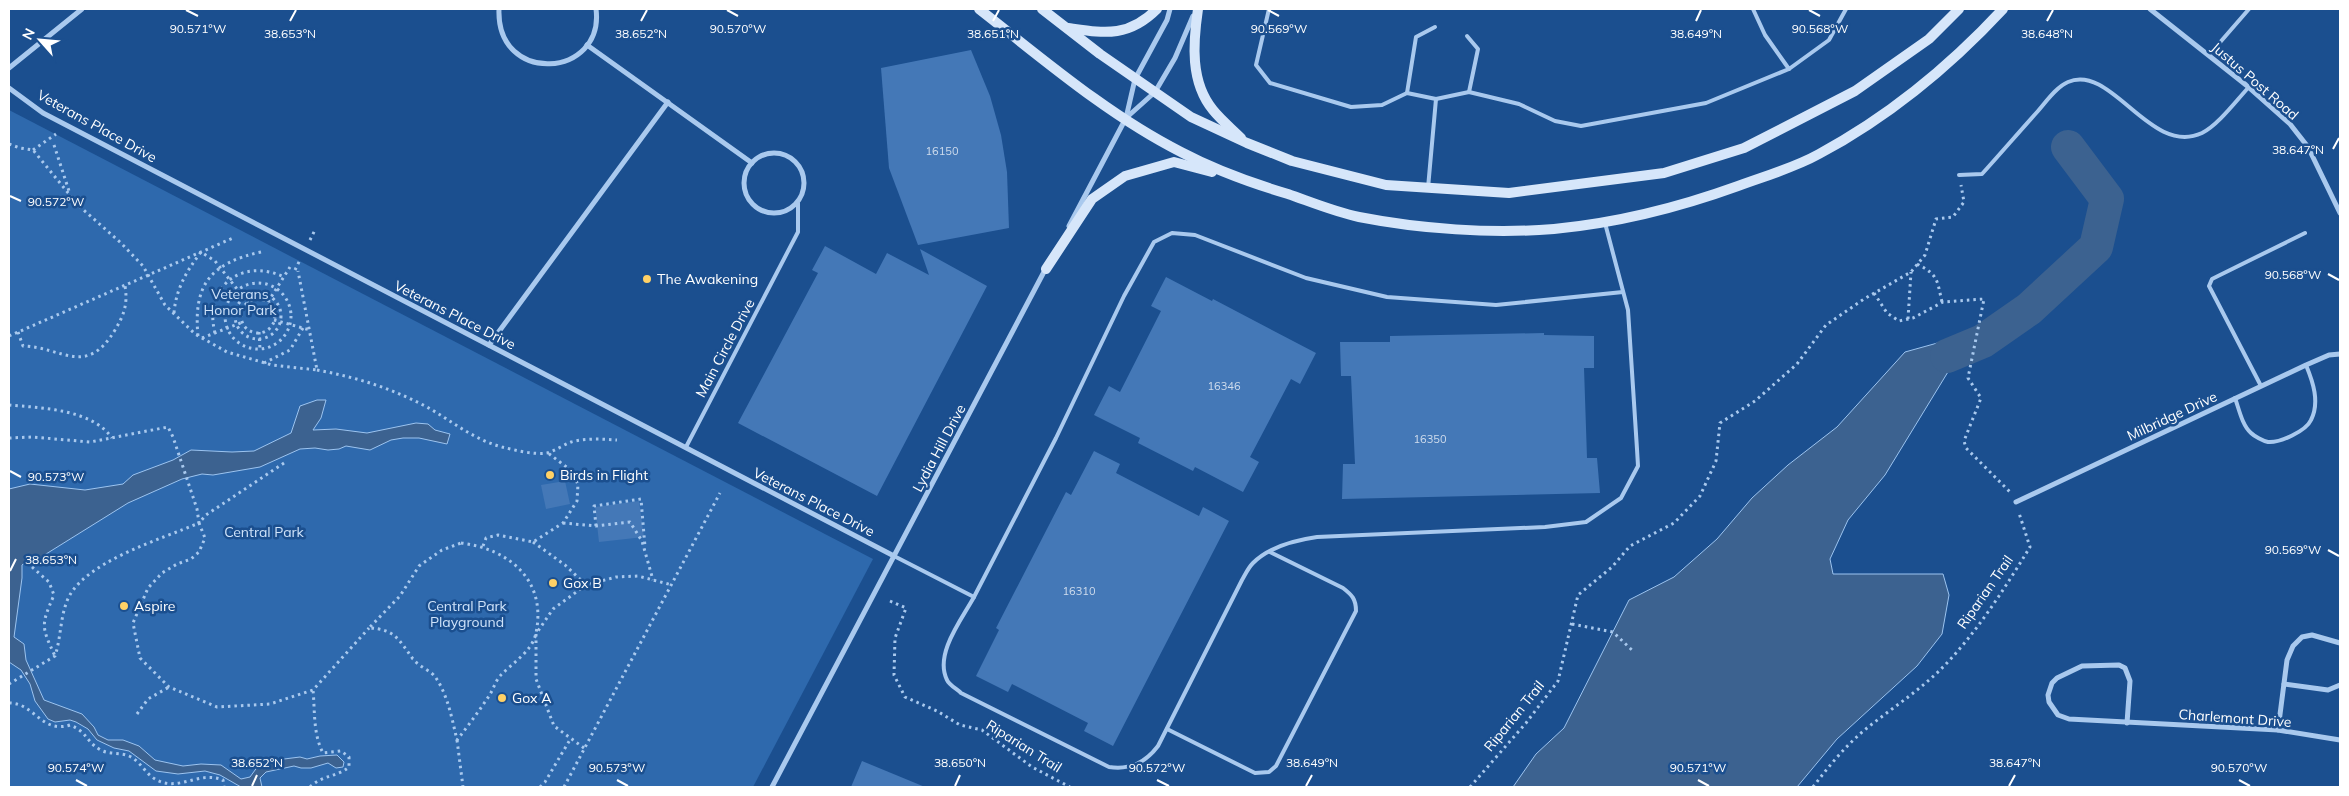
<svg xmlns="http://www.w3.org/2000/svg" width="2349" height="796" font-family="Mulish,sans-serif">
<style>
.green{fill:#2e69ad}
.water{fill:#3c6290;stroke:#9cc4f0}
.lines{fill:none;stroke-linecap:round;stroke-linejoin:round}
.river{stroke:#3c6290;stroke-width:34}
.building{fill:#4478b7}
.path{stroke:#a9c9ee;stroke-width:3;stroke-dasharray:2.5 4;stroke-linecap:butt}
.lane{stroke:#a9c9ee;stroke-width:4}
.street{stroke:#a9c9ee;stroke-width:5}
.secondary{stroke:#d6e6fa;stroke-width:10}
.ticks{fill:none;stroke:#fff;stroke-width:2}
.poi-dot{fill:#ffd166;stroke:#1b4f8f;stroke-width:2}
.labels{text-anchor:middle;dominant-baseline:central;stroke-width:5;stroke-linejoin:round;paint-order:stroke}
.number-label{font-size:11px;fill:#d0dded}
.street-label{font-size:14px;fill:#fff;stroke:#1b4f8f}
.poi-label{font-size:14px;fill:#fff;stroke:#1b4f8f;text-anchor:start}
.park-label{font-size:14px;fill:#cfe3fa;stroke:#1b4f8f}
.ticks-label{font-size:12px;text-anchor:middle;fill:#fff;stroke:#1b4f8f;stroke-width:5;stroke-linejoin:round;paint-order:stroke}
</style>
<rect width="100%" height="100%" fill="#1b4f8f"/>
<path class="green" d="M9,110L873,559L753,787H9Z"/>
<g class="water">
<path d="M1941,342L1951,367L1885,475L1848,520L1830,559L1833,574H1943L1949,595L1942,634L1917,666L1837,739L1797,787H1513L1536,754L1564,728L1629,600L1674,577L1717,539L1752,498L1788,465L1837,427L1905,352Z"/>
<path d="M317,400H326L321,418L313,430L336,429L367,433L416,423L428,424L435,430L450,434L447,444L419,438H403L391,440L370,450L346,446L339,449L328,450L315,448L300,449L260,467L213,475L202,474L182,479L128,503L38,559H29L22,565V578L14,637L24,644L26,660L44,700L82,714L94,727L98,735L108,740H123L139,746L155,760L183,766L201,764L221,765L241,779L250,777L258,766L284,759L300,757L307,759L320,756L337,755L344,762L343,767L336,768L328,763L311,768H301L294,766L266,772L260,778L262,787H241L220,775L205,771L178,774L156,771L129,751L114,748L97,740L88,729L76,722L70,720L55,722L48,719L35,701L30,684L21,670L9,662V489L30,484L85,490L123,484L133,475L173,460L191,450L232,452L254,451L291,433L300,406Z"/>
</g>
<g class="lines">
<path class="river" d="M1947,356L1983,341L2029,309L2096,247L2107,199L2068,147"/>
</g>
<g class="building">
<path d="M971,50L990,96L1001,135L1007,172L1009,228L918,245L889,168L881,68Z"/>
<path d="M825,246L876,274L887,253L929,275L920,249L987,286L877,496L738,423L818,273L812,270Z"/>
<path d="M1166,277L1212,301L1213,299L1316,353L1300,384L1291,379L1250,457L1259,462L1243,492L1195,467L1193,471L1138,443L1140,438L1094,415L1109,386L1120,392L1161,311L1151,306Z"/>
<path d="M1544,333V335L1594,336V368H1584L1587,458H1597L1600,493L1342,499L1343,464H1355L1351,376H1341L1340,342H1390V336Z"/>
<path d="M1094,451L1120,464L1116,473L1199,516L1203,507L1229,521L1113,746L1084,731L1088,723L1012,684L1008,692L976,676L999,630L996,628L1066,492L1071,495Z"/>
<path d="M565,481L570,504L546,509L541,485Z"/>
<path d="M639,501L644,537L599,542L595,507Z"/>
<path d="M862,761L925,787H851Z"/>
</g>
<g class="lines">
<g class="path">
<path d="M9,144L20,148L33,150L78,205L121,243L143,266L165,305L195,334L227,352L272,365L317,370L298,271"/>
<path d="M54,145L70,194"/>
<path d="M33,150L56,134"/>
<path d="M310,240L315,230"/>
<path d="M1917,264C1939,275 1937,281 1942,302"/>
<path d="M295,270L300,260"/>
<circle cx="258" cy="316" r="33"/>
<circle cx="258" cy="316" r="23"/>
<path d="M1874,293L1887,313L1899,321L1913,318L1943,302L1984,299L1968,378L1981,398L1964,441L1966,448L2011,493"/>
<circle cx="258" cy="316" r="17"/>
<path d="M268,302L290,267"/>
<path d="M174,313C176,289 186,272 201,252L215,261L248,303"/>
<path d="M1908,319L1911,272"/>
<path d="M274,320L310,330"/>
<path d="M18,332L23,346C62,347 86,378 115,330C124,315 128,304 125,286"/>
<path d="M259,332L260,349"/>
<path d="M215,333C203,287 242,257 284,277"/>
<path d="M9,336L233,238"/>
<path d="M198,336C193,284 211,263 261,252"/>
<path d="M202,338L243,322"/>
<path d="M264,363L290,350L303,328"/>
<path d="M317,370C355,377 391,388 425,406C451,420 472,439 502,447C515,450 533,455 547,453C555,451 563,445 571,442C586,438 602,439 617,440"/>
<path d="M9,405C41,408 92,409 112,438"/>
<path d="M9,438L32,437L90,442L168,427L173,437L197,509L199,523C162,539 82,562 67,601C60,619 61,638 55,656L9,684"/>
<path d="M284,463L206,515L199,523L205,538L199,552L191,559L177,564L162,573L148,588L133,623L140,658L169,687L217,707L270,704L313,690L369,628"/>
<path d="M563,523L596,526L630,522L642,541L653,580"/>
<path d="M596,526L594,506L641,499L645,547"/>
<path d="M533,542L565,565L586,585"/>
<path d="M461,543C509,549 547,580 536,633C532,652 512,663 500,676C495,682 493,690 489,696C479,711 468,726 457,740C452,719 448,696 436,678C432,671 419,667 413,659C399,640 395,629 369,628L400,596L419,566L442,550Z"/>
<path d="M483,546L486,538L498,535L533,542L563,523L577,501L578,484L569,469L548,453"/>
<path d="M32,567L49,582L54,595C41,625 41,626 55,656"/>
<path d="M890,601L906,608L895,638L894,675L905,697L937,711L960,725L982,730L1032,767L1070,787"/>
<path d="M1572,624L1613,632L1634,652"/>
<path d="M9,703C35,703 41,734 70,725C87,732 86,741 99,749C108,755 120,752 129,756C140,761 145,773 155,779C178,793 199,770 223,780L224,787"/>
<path d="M137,714L148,699L169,687"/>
<path d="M457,740L463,787"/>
<path d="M584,748L554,726L536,679V634L553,609L586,585L616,577L638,576L672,585"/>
<path d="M310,787C322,775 337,777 349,767V757L341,751L323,753C313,734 315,711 313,690"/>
<path d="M540,787L545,782L571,738"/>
<path d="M564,787L720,493"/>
<path d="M1470,787L1526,723L1558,681L1578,595L1612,567L1630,546L1674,523L1700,496L1716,461L1720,423L1755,401L1797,364L1826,325L1864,299L1911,272L1925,255L1936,219L1953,217L1964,202L1961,185"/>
<path d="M1813,787C1829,766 1846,745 1867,728C1891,709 1917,692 1939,671C1974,637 2005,588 2030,547L2019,513"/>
</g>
<g class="lane">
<path d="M1269,9L1256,65L1270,83L1351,107L1382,105L1407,93L1436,99L1428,188"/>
<path d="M1753,9L1765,35L1789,69L1829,40L1846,9"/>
<path d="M1467,36L1478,49L1469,92"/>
<path d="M2209,55L2249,9"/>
<path d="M1407,93L1416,37L1435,27"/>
<path d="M1436,99L1469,92L1519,104L1555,121L1581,126L1706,103L1789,69"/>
<path d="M1959,175L1982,174C2001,153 2019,132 2038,111C2046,102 2056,87 2068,82C2112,63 2150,157 2202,133C2218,125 2236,101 2248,88"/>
<path d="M2261,386L2209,286L2212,279L2218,276L2305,233"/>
<path d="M2235,398C2239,409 2242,425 2251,433C2254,436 2263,441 2268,442C2280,443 2306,431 2311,420C2320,402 2313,382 2306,365"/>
<path d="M686,447L798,232V203"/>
<path d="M894,556L974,597C962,619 934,654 947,680C949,685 957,689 961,693L1109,767C1130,770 1145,763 1158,746L1242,580C1245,575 1248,568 1253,563C1269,547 1296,540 1317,537L1545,527L1586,522L1621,498L1638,466L1637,449L1628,310L1605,223"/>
<path d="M974,597L1056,438L1124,296L1154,242L1172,233L1195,235L1306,278L1387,297L1496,305L1623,292"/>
<path d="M1167,729L1255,773L1269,772L1276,766L1356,611C1356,599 1352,595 1343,588L1270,552"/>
</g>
<g class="street">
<path d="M499,9C496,86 605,78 596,9"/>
<path d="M2150,9L2246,85L2290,124L2308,147L2340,213"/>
<path d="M587,45L752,163"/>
<path d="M9,68L82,9"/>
<path d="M9,88L43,113L894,556"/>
<path d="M1126,118L1155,92L1175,58L1193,16"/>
<circle cx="774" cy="183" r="30"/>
<path d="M1069,226L1126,118L1135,79L1167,20L1170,9"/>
<path d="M489,345L668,102"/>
<path d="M2016,502L2306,365L2329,355L2340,354"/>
<path d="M2284,684L2328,690L2340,685"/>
<path d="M2127,723L2130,681L2125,668L2119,665L2082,666L2057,678L2052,683L2048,695L2049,702L2058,715L2069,719L2278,730L2340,740"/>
<path d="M2278,730L2287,660L2293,646L2302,637L2312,635L2340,643"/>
<path d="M772,787L1046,268"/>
</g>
<g class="secondary">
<path d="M979,9C1043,59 1108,115 1181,152C1215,170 1251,183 1288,194C1311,202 1335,212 1359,217C1420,229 1491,234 1554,229C1617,223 1680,207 1738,186C1765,176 1794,168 1819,154C1888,117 1950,66 2003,9"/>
<path d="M1042,9L1100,54L1191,117L1247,143L1292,161L1386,185L1509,193L1664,173L1744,148L1855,91L1929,39L1959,9"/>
<path d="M1198,9C1193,43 1190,82 1213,110C1221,120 1232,129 1241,138"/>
<path d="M1068,28C1104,33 1128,38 1157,9"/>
<path d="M1046,269L1092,199L1125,176L1174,162L1212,172"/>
</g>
</g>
<path class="ticks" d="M186,10L198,16M727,10L738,16M1268,10L1279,16M1809,10L1820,16M290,21L296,10M641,21L647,10M993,21L999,10M1696,21L1701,10M2047,21L2053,10M2333,149L2339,138M10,196L21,201M2328,274L2339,280M10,471L21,477M2328,550L2339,556M10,571L16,559M76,780L87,786M617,780L628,786M1157,780L1169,786M1698,780L1709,786M2239,780L2250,786M252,786L257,775M955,786L960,775M1306,786L1312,775M2009,786L2015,775"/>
<g class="poi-dot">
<circle cx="647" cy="279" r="5"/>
<circle cx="550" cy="475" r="5"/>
<circle cx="553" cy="583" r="5"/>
<circle cx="124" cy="606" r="5"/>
<circle cx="502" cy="698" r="5"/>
</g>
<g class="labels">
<g class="number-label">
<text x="942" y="151">16150</text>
<text x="1224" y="386">16346</text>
<text x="1430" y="439">16350</text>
<text x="1079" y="591">16310</text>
</g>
<g class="street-label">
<text transform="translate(2255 81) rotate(41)">Justus Post Road</text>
<text transform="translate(97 126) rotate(29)">Veterans Place Drive</text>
<text transform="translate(455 315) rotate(27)">Veterans Place Drive</text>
<text transform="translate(725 348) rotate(-62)">Main Circle Drive</text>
<text transform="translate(2172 416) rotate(-25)">Milbridge Drive</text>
<text transform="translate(939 448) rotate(-62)">Lydia Hill Drive</text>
<text transform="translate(814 502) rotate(27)">Veterans Place Drive</text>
<text transform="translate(1985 592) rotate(-55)">Riparian Trail</text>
<text transform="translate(1514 716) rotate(-51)">Riparian Trail</text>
<text transform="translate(2235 718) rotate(4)">Charlemont Drive</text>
<text transform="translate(1024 746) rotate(32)">Riparian Trail</text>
</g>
<g class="poi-label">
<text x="657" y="279">The Awakening</text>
<text x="560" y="475">Birds in Flight</text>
<text x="563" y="583">Gox B</text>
<text x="134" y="606">Aspire</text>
<text x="512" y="698">Gox A</text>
</g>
<g class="park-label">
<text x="240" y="294">Veterans<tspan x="240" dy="16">Honor Park</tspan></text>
<text x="264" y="532">Central Park</text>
<text x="467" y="606">Central Park<tspan x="467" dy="16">Playground</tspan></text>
</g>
</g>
<g class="ticks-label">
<text x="198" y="33">90.571°W</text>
<text x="738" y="33">90.570°W</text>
<text x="1279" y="33">90.569°W</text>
<text x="1820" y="33">90.568°W</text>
<text x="290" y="38">38.653°N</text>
<text x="641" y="38">38.652°N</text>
<text x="993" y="38">38.651°N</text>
<text x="1696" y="38">38.649°N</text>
<text x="2047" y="38">38.648°N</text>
<text x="2298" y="154">38.647°N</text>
<text x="56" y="206">90.572°W</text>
<text x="2293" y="279">90.568°W</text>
<text x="56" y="481">90.573°W</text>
<text x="2293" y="554">90.569°W</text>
<text x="51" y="564">38.653°N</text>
<text x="257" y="767">38.652°N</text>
<text x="960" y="767">38.650°N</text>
<text x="1312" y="767">38.649°N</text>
<text x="2015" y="767">38.647°N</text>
<text x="76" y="772">90.574°W</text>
<text x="617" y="772">90.573°W</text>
<text x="1157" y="772">90.572°W</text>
<text x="1698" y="772">90.571°W</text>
<text x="2239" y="772">90.570°W</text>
</g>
<rect width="2349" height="796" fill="none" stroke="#ffffff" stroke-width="20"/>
<g transform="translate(40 40) rotate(297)" stroke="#1b4f8f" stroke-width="4" paint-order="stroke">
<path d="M0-4L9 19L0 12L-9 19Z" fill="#ffffff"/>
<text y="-8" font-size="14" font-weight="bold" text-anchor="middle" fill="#ffffff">N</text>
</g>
</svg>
